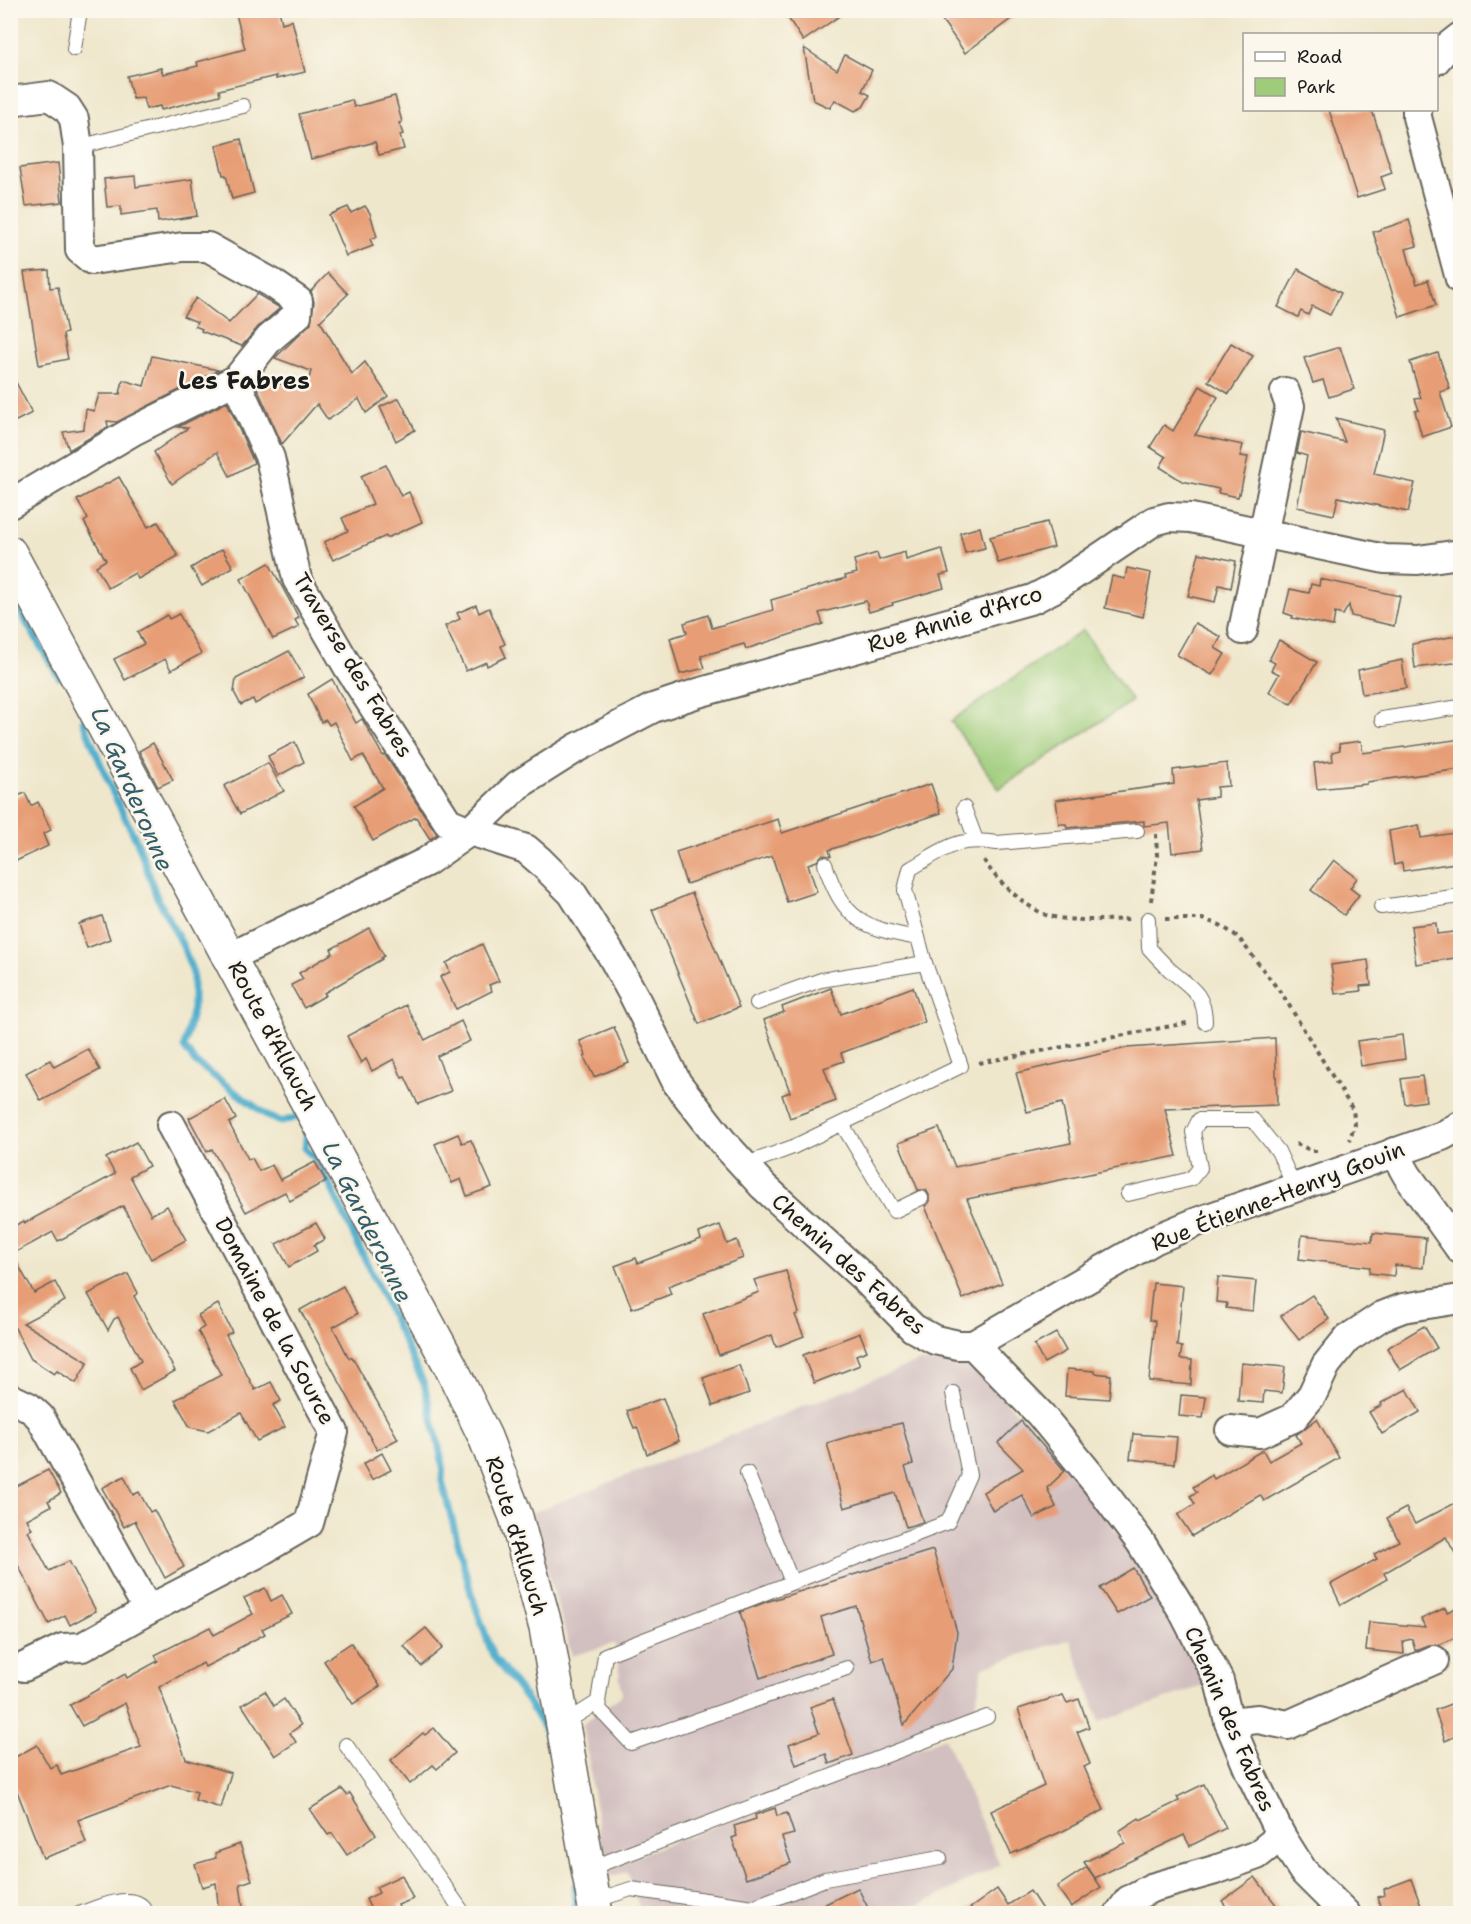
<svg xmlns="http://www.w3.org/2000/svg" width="1471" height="1924" font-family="'Shantell Sans',sans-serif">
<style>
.industrial{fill:#d2bfbf}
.green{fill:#9ecc7a;stroke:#5d744b;stroke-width:1.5}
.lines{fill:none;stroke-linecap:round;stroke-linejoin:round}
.stream{stroke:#4dadcc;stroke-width:7}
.building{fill:#e79d74}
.service-casing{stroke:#66635a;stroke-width:16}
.minor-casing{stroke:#66635a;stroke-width:32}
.secondary-casing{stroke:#66635a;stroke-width:36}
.path{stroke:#66635a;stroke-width:4;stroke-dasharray:4.5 4.5;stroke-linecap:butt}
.service{stroke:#fff;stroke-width:14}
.minor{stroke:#fff;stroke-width:28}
.secondary{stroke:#fff;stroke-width:33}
.labels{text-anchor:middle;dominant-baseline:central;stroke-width:5;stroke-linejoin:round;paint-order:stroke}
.street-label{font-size:22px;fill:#1c1c1c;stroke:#fbf7ec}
.neighbourhood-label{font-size:24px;font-weight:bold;fill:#1c1c1c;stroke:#fbf7ec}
.water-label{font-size:24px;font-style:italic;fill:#325d6b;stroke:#fbf7ec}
</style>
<rect width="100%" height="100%" fill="#fbf7ec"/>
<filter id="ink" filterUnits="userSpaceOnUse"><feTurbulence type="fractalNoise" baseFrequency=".0167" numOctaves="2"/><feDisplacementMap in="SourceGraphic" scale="12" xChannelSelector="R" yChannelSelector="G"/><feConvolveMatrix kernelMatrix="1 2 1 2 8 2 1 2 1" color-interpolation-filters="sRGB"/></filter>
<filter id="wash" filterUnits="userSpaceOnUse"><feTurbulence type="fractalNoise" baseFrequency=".008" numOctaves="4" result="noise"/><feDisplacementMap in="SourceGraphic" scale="24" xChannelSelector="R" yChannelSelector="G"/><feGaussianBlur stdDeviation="1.35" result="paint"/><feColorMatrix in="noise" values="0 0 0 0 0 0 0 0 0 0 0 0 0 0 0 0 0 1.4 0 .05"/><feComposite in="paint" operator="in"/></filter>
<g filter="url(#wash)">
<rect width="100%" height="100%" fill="#efe7cc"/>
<g class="industrial">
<path d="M917,1362L961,1363L981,1376L1055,1450L1182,1618L1214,1682L1100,1722L1070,1639L983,1667L973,1716L608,1857L602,1851L583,1724L622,1695L615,1643L572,1656L531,1513Z"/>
<path d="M945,1738L1000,1865L902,1914L626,1913L639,1906L627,1872L606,1878L605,1874L610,1866Z"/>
</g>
<path class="green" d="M1083,630L1132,701L999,789L951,721Z"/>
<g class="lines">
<g class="stream">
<path d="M10,595L59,677"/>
<path d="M83,721L113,793L139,846L156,895L183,946L193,973V1008L184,1047L195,1062L269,1117L281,1122L300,1116L307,1130L305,1149L316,1159L331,1187L424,1384L443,1464L442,1481L471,1593L493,1656L527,1700L552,1742"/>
<path d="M573,1914L576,1899L575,1886"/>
</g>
</g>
<g id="blocks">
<g class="building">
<path d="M235,10H279L282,23L292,20L305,72L276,79V76L219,90L220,95L161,110L160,106L146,109L143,98L133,99L127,76L161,68L163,74L198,66L197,62L245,49Z"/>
<path d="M783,10H848L803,41Z"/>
<path d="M935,10H1023L965,53Z"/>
<path d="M804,48L837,70L845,55L872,70L862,91L870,95L863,107L855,111L835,100L830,108L813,100Z"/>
<path d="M395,96L402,122L399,123L403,134L400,135L404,149L379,155L375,142L311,159L299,114L352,100L354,107Z"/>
<path d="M1329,110H1372L1392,173L1381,177L1385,189L1357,198Z"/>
<path d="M241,139L254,193L232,199L226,175H223L216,146Z"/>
<path d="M58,163L62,202L26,206L20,168Z"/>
<path d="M135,176L136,187L192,179L197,216L158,222L157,210L121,215V206L107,207L104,179Z"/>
<path d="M365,206L370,213L377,237L370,239L373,246L346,256L329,215L348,207L351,213Z"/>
<path d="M1409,220L1417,246L1406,249L1411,267L1417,284L1428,280L1436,305L1400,317L1373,232Z"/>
<path d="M1298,269L1341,293L1330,315L1312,306L1308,315L1301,311L1298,317L1278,307Z"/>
<path d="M49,270L50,288L58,287L67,333L63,334L68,359L39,365L24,272Z"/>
<path d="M328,273L348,294L320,321L352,374L365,362L388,396L366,413L359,399L328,420L317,404L282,444L255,383L258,379L306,390L311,371L275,358L311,323L314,302L311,291Z"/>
<path d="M257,294L280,308L258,327L242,346L201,331L202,329L195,326L197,322L183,316L196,298L229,323Z"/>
<path d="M1231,343L1253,356L1229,394L1208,381Z"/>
<path d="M1340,347L1354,389L1329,397L1323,380L1313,383L1304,358Z"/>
<path d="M1438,353L1450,389L1440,392L1451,427L1422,437L1415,411L1419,410L1415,399L1421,398L1410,362Z"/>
<path d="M152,356L218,370L117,422L107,421L108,427L69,450L63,432L84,429L86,409L94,411L99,394H120L123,380L144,386Z"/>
<path d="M10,371L32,413L10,424Z"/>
<path d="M1200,386L1218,397L1195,435L1243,445L1240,456L1248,457L1240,494L1239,493L1238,497L1218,493L1219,489L1182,481L1160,467L1166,457L1150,447L1164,425L1173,431Z"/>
<path d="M399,398L415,430L396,441L380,407Z"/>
<path d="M227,402L254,463L230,476L217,452L172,484L154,452L188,428L178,427Z"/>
<path d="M1336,418L1384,430L1374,474L1415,483L1408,512L1338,497L1334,515L1297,507L1307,456L1297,453L1301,432L1345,442Z"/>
<path d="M386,465L401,496L409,492L422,522L387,538L386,536L333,560L324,542L348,531L342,518L373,504L361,476Z"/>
<path d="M119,477L148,527L158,522L178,556L138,579L135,573L108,588L96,566L106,560L84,522L88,519L77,500Z"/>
<path d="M1047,522L1054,547L998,563L990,537Z"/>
<path d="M980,527L985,548L965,553L960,533Z"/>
<path d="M222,549L233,567L202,586L191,568Z"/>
<path d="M942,549L949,573L940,575L944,588L892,603L893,605L869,612L866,601L819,613L823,624L746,649L744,644L701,656L705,668L680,674L670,638L687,633L684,623L708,615L712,628L773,610L771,600L846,578L845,576L857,573L854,560L877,553L879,560L905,552L906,560Z"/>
<path d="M1199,553L1236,561L1231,588L1219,585L1215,602L1188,596Z"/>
<path d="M269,563L299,618L295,620L299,627L273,639L241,579Z"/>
<path d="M1127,568L1151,573L1143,617L1105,608L1112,576L1125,579Z"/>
<path d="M1320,579L1400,596L1394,626L1351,616L1349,605L1343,615L1335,613L1333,626L1292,618L1293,616L1284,613L1290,589L1309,593L1311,584L1319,586Z"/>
<path d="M476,605L479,613L489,608L505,644L501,646L506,657L487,666L486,662L466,671L445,626L460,619L457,613Z"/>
<path d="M179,614L201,654L171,670L165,659L125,680L114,659L144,644L137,632L167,615L169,619Z"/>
<path d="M1195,623L1221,637L1215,648L1225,654L1212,675L1177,655Z"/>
<path d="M1461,635V662L1415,668L1412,644Z"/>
<path d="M1279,640L1317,662L1291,704L1269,692L1279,674L1271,670L1275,663L1269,660Z"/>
<path d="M289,651L304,677L255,704L253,699L241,705L234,692L236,679Z"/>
<path d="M1402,660L1406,688L1362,694L1358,670Z"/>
<path d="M332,679L356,723L362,719L383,756L385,755L437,834L430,839L416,817L373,841L354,806L383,788L363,755L353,761L334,722L329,725L326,720L321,722L308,694Z"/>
<path d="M1461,739V769L1367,782V784L1317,789L1314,763L1333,761L1332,752L1340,750L1339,744L1361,741L1363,753Z"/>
<path d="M295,742L304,762L278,776L268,756Z"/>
<path d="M153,743L173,780L158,787L139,751Z"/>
<path d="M268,763L284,791L240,814L224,786Z"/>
<path d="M1227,763L1229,786L1217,787V797L1196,800L1203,849L1172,853L1169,823L1144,826V821L1067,828L1066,824H1059L1056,800L1174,784L1173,770Z"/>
<path d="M931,784L941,813L829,850L831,856L822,855L817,861L808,864L817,892L787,902L772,856L686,884L676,852L778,819L782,833Z"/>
<path d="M25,793L31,806L38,802L51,830L43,834L48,846L16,861V860L10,862V799Z"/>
<path d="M1419,825L1421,838L1461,832V862L1403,871L1402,863L1394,865L1389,831Z"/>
<path d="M1334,860L1357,878L1350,888L1359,895L1344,915L1311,890Z"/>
<path d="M692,893L739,1007L699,1024L652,910Z"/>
<path d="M102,916L110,939L87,948L79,924Z"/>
<path d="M1436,923L1437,934L1461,931V957L1416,964L1411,926Z"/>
<path d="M369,928L384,956L381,958L382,959L324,993L326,995L304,1008L291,985L303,979L299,973L333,953L331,949Z"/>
<path d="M482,944L499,981L489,985L492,991L456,1009L440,977L450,972L446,963Z"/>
<path d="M1368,960L1371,985L1360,986L1361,991L1335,994L1331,965Z"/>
<path d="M913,987L925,1022L841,1053L844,1061L824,1068L836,1101L790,1118L782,1095L790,1092L764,1020L784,1012L782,1007L831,988L841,1014Z"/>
<path d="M406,1005L425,1040L461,1021L470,1041L437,1056L451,1091L418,1104L405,1077L402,1078L394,1059L372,1071L366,1059L361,1063L347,1036Z"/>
<path d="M614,1027L629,1063L594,1077L584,1057L586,1055L580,1041Z"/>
<path d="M1402,1035L1405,1059L1361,1066L1357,1041Z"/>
<path d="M1275,1038L1277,1105L1165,1109L1177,1156L967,1199L1002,1283L963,1299L925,1206L929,1203V1195L926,1190H918L899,1143L939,1128L955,1167L1071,1143L1062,1103L1027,1112L1016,1073L1127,1048Z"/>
<path d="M88,1049L100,1070L41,1101L26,1073L50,1060L54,1067Z"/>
<path d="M1422,1076L1426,1101L1405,1104L1401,1079Z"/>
<path d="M225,1099L236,1119L229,1123L248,1159L252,1158L259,1171L272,1165L280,1180L315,1162L326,1181L290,1201L285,1192L246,1212L212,1149L207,1152L189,1118Z"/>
<path d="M458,1134L462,1143L471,1140L492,1187L467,1196L461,1179L452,1183L435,1144Z"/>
<path d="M136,1142L149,1166L130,1176L151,1215L167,1206L186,1240L151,1259L123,1206L58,1241L53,1232L12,1254L34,1293L55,1282L65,1301L23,1323L88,1362L76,1383L57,1371L54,1374L31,1359L15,1328L10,1330V1228L24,1221L25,1223L115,1174L106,1158Z"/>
<path d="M316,1223L325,1239L314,1245L317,1251L289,1267L276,1244Z"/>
<path d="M720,1225L727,1244L737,1240L743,1258L668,1286L671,1294L632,1309L615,1266L636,1258L638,1263L701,1239L699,1233Z"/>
<path d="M1373,1233L1426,1238L1423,1268L1395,1265L1394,1276L1369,1273L1370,1267L1299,1259L1302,1235L1372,1242Z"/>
<path d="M786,1271L799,1313L795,1315L804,1336L776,1347L772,1335L719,1355L703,1314L759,1292L754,1280Z"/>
<path d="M128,1274L138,1293L134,1296L175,1371L141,1390L130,1368L141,1361L118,1317L114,1319L108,1330L88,1294Z"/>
<path d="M1218,1277L1256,1281L1253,1311L1226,1308L1227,1303L1216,1302Z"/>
<path d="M1153,1283L1183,1286L1177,1346L1182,1347L1180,1359L1192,1360L1191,1385L1149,1381L1155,1321L1149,1320Z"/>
<path d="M343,1286L357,1314L333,1327L349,1358L352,1357L398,1439L377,1450L300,1310Z"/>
<path d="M1312,1295L1329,1319L1299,1340L1281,1316Z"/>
<path d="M218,1304L232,1332L226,1335L255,1390L271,1382L281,1401L273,1405L285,1427L257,1441L241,1413L208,1431L190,1427L175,1400L221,1375L198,1331L204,1327L198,1315Z"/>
<path d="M1424,1326L1437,1348L1400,1370L1387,1348Z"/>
<path d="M860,1333L867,1351L856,1355L860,1365L814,1383L803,1355Z"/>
<path d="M1056,1333L1066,1351L1044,1363L1034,1345Z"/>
<path d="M1241,1363L1285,1367L1282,1393L1264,1391L1263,1403L1238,1401Z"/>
<path d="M739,1365L749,1393L713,1406L703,1378Z"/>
<path d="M1067,1369L1095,1371V1373L1111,1375L1109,1399L1065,1396Z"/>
<path d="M1407,1389L1420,1412L1382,1434L1369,1412L1382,1405L1381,1403Z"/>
<path d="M1181,1395L1206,1397L1203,1418L1179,1416Z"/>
<path d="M663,1398L679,1441L647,1454L637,1427L634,1428L627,1411Z"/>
<path d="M1317,1419L1339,1458L1264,1501L1260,1495L1192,1536L1178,1515L1195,1504L1190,1496L1197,1492L1193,1487L1212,1475L1214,1479L1263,1450L1269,1461L1301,1443L1296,1435Z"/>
<path d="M1021,1421L1065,1471L1047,1488L1056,1507L1034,1518L1022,1495L993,1511L983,1492L1023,1469L998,1443Z"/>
<path d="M902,1423L913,1464L905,1467L923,1522L906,1527L895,1493L844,1508L827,1443L863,1432Z"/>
<path d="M1133,1434L1177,1437L1174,1464L1130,1459Z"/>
<path d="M382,1453L391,1470L372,1480L363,1464Z"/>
<path d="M48,1470L61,1493L48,1501L51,1506L27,1519L32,1529L28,1531L49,1571L69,1561L96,1611L70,1625L65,1615L49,1624L10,1550V1488L11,1489Z"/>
<path d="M124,1476L133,1495L139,1492L150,1512L154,1510L184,1567L165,1578L135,1521L136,1520L124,1527L102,1488Z"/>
<path d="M1461,1500V1564L1446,1537L1384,1573L1387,1579L1341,1605L1331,1584L1377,1559L1374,1554L1399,1541L1387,1518L1406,1508L1415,1524Z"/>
<path d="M933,1550L957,1632L952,1669L904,1725L884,1657L872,1661L856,1606L821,1617L832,1654L760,1678L740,1612L766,1602Z"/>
<path d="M1133,1568L1150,1596L1117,1614L1100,1588Z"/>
<path d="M265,1588L271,1601L282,1595L292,1614L262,1629L265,1634L237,1649L238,1650L205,1667L203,1663L159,1687L186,1759L231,1773L221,1808L195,1800L197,1792L171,1785L78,1820L86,1843L43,1858L10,1773V1760L37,1745L50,1768L57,1765L61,1775L141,1747L125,1703L82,1726L70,1705L125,1674L127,1678L158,1661L155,1655L210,1627L214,1635L253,1614L244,1598Z"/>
<path d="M1461,1606V1635L1439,1645H1428L1415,1650L1412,1639L1403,1641L1404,1654L1366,1650L1369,1622L1425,1627L1421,1619L1445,1608L1447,1612Z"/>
<path d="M426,1628L443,1648L421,1666L404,1646Z"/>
<path d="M351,1643L380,1686L353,1704L324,1661Z"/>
<path d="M265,1691L274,1706L284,1699L301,1725L290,1733L296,1742L275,1756L242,1705Z"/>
<path d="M1063,1695L1067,1703L1079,1699L1089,1727L1077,1732L1090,1764L1084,1767L1104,1810L1063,1831L1011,1854L991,1811L1044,1786L1018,1709Z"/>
<path d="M833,1699L853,1755L829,1764L826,1754L796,1765L789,1744L819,1733L810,1707Z"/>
<path d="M1461,1700V1734L1445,1741L1435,1710Z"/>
<path d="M434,1728L455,1753L437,1769L433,1765L410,1784L391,1760L423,1733L425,1735Z"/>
<path d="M1204,1784L1226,1828L1190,1846L1184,1835L1095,1878L1084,1862L1125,1843L1119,1831L1139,1818L1140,1820L1179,1801L1177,1797Z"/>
<path d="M342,1789L347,1795L350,1793L376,1835L347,1855L332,1833L328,1835L310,1809Z"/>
<path d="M775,1808L777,1816L787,1813L794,1834L782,1837L791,1863L746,1879L732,1838L737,1836L734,1826L756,1819L755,1815Z"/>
<path d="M240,1844L252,1880L240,1884L244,1914H219L216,1883L202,1887L195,1864L216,1858L215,1853Z"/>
<path d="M1087,1867L1101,1887L1071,1907L1057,1887Z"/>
<path d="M402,1875L413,1899L398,1905L401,1914H373L366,1899L379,1893L376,1887Z"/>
<path d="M1255,1877L1283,1914H1232L1222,1901Z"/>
<path d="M1411,1879L1424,1914H1383L1377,1897L1385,1895L1384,1889Z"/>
<path d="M858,1888L871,1914H805Z"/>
<path d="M997,1889L1008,1905L1030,1891L1045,1914H962Z"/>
</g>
</g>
</g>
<g filter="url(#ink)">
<use href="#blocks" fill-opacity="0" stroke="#66635a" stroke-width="1.5"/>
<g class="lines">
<defs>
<g id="service">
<path d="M74,49L80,10"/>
<path d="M78,147L243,106"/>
<path d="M1382,719L1460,707"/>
<path d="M964,808L976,840"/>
<path d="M825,864C843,920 863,928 918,938"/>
<path d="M1381,907L1460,896"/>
<path d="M1148,919L1149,948C1155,955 1162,962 1169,969C1188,986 1205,992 1205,1022"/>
<path d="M757,1003L821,980L925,963"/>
<path d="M842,1124L894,1211L921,1198"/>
<path d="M744,1165L793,1147L961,1066L925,963L905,890L910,869C945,849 955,836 997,843L1137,831"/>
<path d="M1128,1194L1191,1179L1200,1168L1193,1132L1199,1120H1253L1278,1151L1295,1188"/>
<path d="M747,1473L792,1582"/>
<path d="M598,1702L600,1710L631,1743L847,1668"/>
<path d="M563,1724L598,1702L605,1655L948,1522L969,1475L953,1393"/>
<path d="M346,1745L464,1914"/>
<path d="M588,1869L987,1717"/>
<path d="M594,1901L631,1889L753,1907L825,1879L940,1858"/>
<path d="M79,1914C96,1908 138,1888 147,1914"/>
</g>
<g id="minor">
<path d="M1436,60L1446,48L1460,37"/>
<path d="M10,101L49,96L67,108L74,119L78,147L80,250L92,260L183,247H208L272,283L298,301L297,315L269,339L237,379L238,386L270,458L297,579L348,667L448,822L470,831L526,849L540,861L572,893L612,956L634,996L677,1083L722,1141L763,1186L864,1278L913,1328L935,1340L958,1345H973L1040,1414L1095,1481L1141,1543L1183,1611L1219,1681L1229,1722L1249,1770L1281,1836L1303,1871L1346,1914"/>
<path d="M1417,110V117L1460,279"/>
<path d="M10,504L133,431L237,379"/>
<path d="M1243,630L1290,406L1285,392"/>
<path d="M230,957L426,862L470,831L518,785L575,749L653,708L698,693L1033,599L1056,587L1154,521L1169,517L1191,518L1385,559L1418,560L1460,554"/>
<path d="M1394,1152L1407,1175L1460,1249"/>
<path d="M973,1345L1156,1239L1197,1222L1442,1136L1460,1126"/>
<path d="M10,1398L29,1407L40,1417L148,1610L256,1554L309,1523L334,1432L171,1125"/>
<path d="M1230,1430L1260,1433L1293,1418L1312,1395L1326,1365L1347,1339L1382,1316L1403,1308L1460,1299"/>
<path d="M24,1667L63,1648L82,1647L148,1610"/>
<path d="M1229,1722L1258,1719L1288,1725L1434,1660"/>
<path d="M1119,1914L1129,1900L1151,1888L1215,1870L1257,1855L1281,1836"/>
</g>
<path id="secondary" d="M10,553L450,1365L485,1437L516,1517L546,1628L596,1914"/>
</defs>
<use href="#service" class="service-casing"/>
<use href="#minor" class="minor-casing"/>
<use href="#secondary" class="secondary-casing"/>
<g class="path">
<path d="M984,860C993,878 1027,908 1046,915C1067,922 1108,920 1131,919"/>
<path d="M1151,901L1157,856L1156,834"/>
<path d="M1165,919H1202L1220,925L1238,937L1284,997L1353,1110L1355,1125L1349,1140"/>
<path d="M979,1063L1187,1023"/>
<path d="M1296,1144L1313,1151H1317"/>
</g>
<use href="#service" class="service"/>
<use href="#minor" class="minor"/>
<use href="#secondary" class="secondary"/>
</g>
</g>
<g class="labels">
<g class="street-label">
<text transform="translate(955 619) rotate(-17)">Rue Annie d'Arco</text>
<text transform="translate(353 665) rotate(59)">Traverse des Fabres</text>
<text transform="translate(273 1036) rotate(62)">Route d'Allauch</text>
<text transform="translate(1278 1196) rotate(-21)">Rue Étienne-Henry Gouin</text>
<text transform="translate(849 1264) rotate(42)">Chemin des Fabres</text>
<text transform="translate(275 1321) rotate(62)">Domaine de la Source</text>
<text transform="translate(517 1536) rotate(73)">Route d'Allauch</text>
<text transform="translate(1230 1719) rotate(67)">Chemin des Fabres</text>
</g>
<g class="neighbourhood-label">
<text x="244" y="381">Les Fabres</text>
</g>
<g class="water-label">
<text transform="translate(132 789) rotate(67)">La Garderonne</text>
<text transform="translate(367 1222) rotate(64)">La Garderonne</text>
</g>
</g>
<rect width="1471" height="1924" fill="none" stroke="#fbf7ec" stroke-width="36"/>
<rect x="1243" y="33" width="195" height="78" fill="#fbf7ec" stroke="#a29f99" stroke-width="1.5"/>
<rect x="1255" y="52" width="30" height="9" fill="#ffffff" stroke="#a29f99" stroke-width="1.5"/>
<text x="1297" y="63" font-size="18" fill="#1c1c1c">Road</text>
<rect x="1255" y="78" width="30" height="18" fill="#9ecc7a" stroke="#a29f99" stroke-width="1.5"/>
<text x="1297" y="93" font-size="18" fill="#1c1c1c">Park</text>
</svg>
